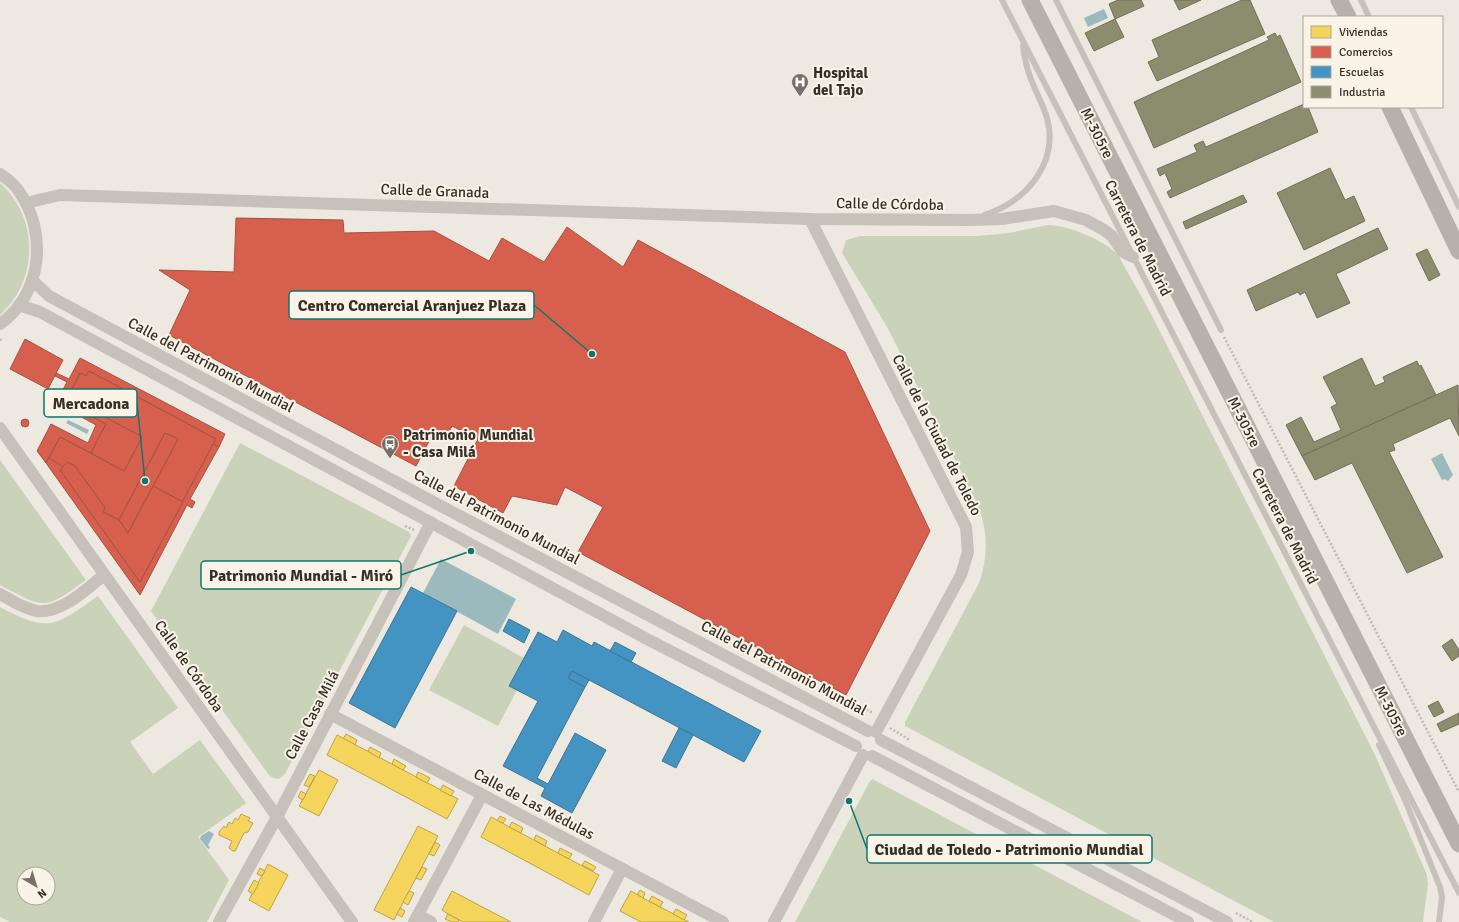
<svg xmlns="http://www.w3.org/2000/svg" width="1459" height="922" font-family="Signika,sans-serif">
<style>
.green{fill:#cad3ba;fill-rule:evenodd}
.water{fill:#9cb9be}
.homes{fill:#f6d55c;stroke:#bca34c}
.shops{fill:#d6604d;stroke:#a65142}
.schools{fill:#4393c3;stroke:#3f7594}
.industry{fill:#8c8c6e;stroke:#727059}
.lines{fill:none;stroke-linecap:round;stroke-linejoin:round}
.path{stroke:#beb9b2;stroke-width:2.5;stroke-dasharray:2 2;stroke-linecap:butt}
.service{stroke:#c6c1b9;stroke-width:6}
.minor{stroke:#c6c1b9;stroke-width:12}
.secondary{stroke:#b6b1aa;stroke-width:17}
.labels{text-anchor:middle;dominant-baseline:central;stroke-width:4;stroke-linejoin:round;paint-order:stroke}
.poi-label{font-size:15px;font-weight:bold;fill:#362f28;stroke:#f9f4e7;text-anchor:start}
.street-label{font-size:15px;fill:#362f28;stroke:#f9f4e7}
.leader{fill:none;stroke:#0f766e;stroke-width:1.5}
.callout-dot{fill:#0f766e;stroke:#f9f4e7;stroke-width:1.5}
.callout{fill:#f9f4e7;stroke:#0f766e;stroke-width:1.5}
.callout-label{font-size:16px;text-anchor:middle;font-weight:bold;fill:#362f28}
</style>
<rect width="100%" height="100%" fill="#ede9e0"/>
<g class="green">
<path d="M0,183C39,218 39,280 0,315Z"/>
<path d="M1048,225C1067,225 1105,240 1118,255L1150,312L1376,757L1427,875L1428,884L1423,922H1274L905,726V722L979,583C989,555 988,528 976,501L886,325L842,253L846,240L861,236H977L1009,233Z"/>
<path d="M240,443L409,532L411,536L285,774L279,779L273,778L269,775L151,611Z"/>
<path d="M0,460L86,580C43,611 46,609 0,585Z"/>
<path d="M98,596L178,708L130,742L153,774L200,740L246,803L198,837L229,880L207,922H10L0,917V607C49,633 54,627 98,596ZM24,874H48V898H24Z"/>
<path d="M464,625L524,658L509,686L517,690L498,726L429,690Z"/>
<path d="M873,779L874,780L1142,922H795L870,781Z"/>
</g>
<g class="water">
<path d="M1104,9L1108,18L1088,27L1084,18Z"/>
<path d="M68,420L89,430L87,434L66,423Z"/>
<path d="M1442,453L1453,475L1448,481L1445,479L1442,480L1431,459Z"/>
<path d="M441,559L516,599L498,634L423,593Z"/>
<path d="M209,831L214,834L208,845L210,848L208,849L200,839L201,836Z"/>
</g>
<g class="homes">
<path d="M346,734L357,740L355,745L343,739Z"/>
<path d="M337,735L458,799L447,819L327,755Z"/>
<path d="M370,747L381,753L379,758L368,751Z"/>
<path d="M394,759L406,766L403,770L392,764Z"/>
<path d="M319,770L338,780L319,816L299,806Z"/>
<path d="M418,772L430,778L427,783L416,777Z"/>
<path d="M310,774L315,776L309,787L304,785Z"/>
<path d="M443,785L454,791L451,796L440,790Z"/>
<path d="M301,791L306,794L303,800L298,797Z"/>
<path d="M241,814L250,818L248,821L253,823L248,832L244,833L235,851H233L229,848L232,841L219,835V832L224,826L226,828L229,822L232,824L235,818L238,820Z"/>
<path d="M500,816L506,819L503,823L497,821Z"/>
<path d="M491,817L599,875L589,895L481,837Z"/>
<path d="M512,822L523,828L521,833L509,827Z"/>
<path d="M418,826L438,836L394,920L374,910Z"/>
<path d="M536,835L547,841L545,846L534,840Z"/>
<path d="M435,842L440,845L434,856L429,854Z"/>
<path d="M560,848L572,854L569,859L558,853Z"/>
<path d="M585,861L596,867L593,871L582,865Z"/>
<path d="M268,864L288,875L269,911L249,900Z"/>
<path d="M422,867L427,869L421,880L416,878Z"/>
<path d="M260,868L265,871L262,876L257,874Z"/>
<path d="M254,880L259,883L253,894L248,891Z"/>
<path d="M640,890L645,893L643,898L637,895Z"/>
<path d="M409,891L414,893L408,905L403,902Z"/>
<path d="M452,891L511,922H463L448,914L442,910Z"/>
<path d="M631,891L643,898L689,922H641L620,911Z"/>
<path d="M652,896L663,902L660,907L649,901Z"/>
<path d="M400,908L405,911L402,917L397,914Z"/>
<path d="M676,909L687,915L684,920L673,914Z"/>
<path d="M448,914L459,920L458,922H452L445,919Z"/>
</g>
<g class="shops">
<path d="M236,218L343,220L344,233L434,231L489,261L502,238L544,262L567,227L623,267L638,240L845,352L930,531L846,695L578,552L603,507L565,487L557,505L512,496L503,513L454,486L478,439L452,426L447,436L435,430L416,466L169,335L190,290L159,270L234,272Z"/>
<path d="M25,339L63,360L48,389L10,369Z"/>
<path d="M80,358L225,434L219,447L213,444L216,439L89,371L86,376L80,373L68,397L73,400L70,405L106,424L91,453L60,437L46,463L37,451L51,424L88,443L96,425L56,403L67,382L55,376L56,373L69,379Z"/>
<path d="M89,371L216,439L183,502L153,486L178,439L165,433L119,520L103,512L105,508L75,466L67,462L64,467L49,458L60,437L124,471L142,437L92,410L89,415L70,405L73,400L68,397L80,373L86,376Z"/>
<path d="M92,410L142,437L124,471L91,453L106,424L89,415Z"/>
<circle cx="25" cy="423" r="4"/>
<path d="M165,433L178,439L128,533L119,520Z"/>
<path d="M213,444L219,447L190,499L195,502L192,508L187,505L140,595L46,463L49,458L64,467L60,470L140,582Z"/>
<path d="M67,462L75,466L105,508L103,512L119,520L128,533L153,486L183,502L140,582L60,470Z"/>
</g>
<g class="schools">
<path d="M411,587L457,611L395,728L349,703Z"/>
<path d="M509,619L530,630L524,643L503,631Z"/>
<path d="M563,630L592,646L594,642L761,731L744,762L572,671L568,678L585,687L537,778L548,784L575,733L606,750L572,813L541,796L545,788L503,766L538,701L509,686L538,632L557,642Z"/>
<path d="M615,642L636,653L631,662L610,651Z"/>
<path d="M572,671L589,680L585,687L568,678Z"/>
<path d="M679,728L693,735L676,768L662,761Z"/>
</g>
<g class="industry">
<path d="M1118,0H1141L1144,6L1115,19L1109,4Z"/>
<path d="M1174,0H1201L1179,10Z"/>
<path d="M1242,0H1250L1265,34L1157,81L1148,62L1159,57L1152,40Z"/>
<path d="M1115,19L1124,37L1094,51L1085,33Z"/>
<path d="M1275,33L1277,37L1280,35L1301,82L1154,148L1134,102L1269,40L1267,37Z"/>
<path d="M1304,104V107H1308L1318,132L1170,198L1167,192L1172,189L1165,173L1160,176L1157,169L1197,152L1194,145L1203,141L1206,147Z"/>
<path d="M1330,168L1345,200L1354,196L1365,221L1304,250L1277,193Z"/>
<path d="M1243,195L1247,202L1186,229L1183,222Z"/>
<path d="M1378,228L1388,249L1336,274L1350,303L1317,318L1305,292L1300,295L1298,292L1256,311L1247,290Z"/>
<path d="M1427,249L1440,275L1429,281L1416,254Z"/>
<path d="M1362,358L1375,386L1385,382L1383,377L1417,361L1419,366L1421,365L1436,395L1302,456L1286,425L1301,417L1314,442L1341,430L1331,407L1337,404L1323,377Z"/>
<path d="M1458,385L1459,436L1450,418L1393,444L1395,450L1389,452L1443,557L1407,573L1352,463L1315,480L1302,456Z"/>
<path d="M1452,639L1459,650V656L1452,661L1442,646Z"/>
<path d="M1438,701L1444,712L1434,717L1428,706Z"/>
<path d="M1459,713V724L1441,732L1437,724Z"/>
</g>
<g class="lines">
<g class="path">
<path d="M1224,337L1459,792"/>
<path d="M0,339L2,342"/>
<path d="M405,526L414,530"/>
<path d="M831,691L873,713"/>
<path d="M890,728L910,740"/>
<path d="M1236,913L1253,922"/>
</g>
<g class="service">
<path d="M1002,0L1459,893"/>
<path d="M1056,0L1221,330"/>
<path d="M1361,0L1369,17"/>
<path d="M1411,107L1459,207"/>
<path d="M984,215C1026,202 1061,162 1046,115C1041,99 1031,84 1027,67C1025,60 1024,53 1023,46"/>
<path d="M1379,745L1405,800L1440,887L1442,897L1439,922"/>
</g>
<g class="minor">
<path d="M0,174C6,178 14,184 18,190C48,231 43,294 0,324"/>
<path d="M26,203L60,195L810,219L970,220L1002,219L1054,211L1086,220L1104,230L1112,236L1123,252L1133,257"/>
<path d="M810,219L966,527L968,552L961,575L876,732"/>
<path d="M32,280L49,296L439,505L868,731"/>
<path d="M19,305L40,312L647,639L856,746"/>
<path d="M0,428L352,922"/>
<path d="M0,594C11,600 24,609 37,611C61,614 87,589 104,575"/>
<path d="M330,714L723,922"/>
<path d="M881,740L1227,922"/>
<path d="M872,756L1188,922"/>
<path d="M418,915L431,922"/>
<path d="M219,922L277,817L431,522"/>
<path d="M414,922L482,795"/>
<path d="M594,922L622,869"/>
<path d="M774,922L863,755"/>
</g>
<g class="secondary">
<path d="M1030,0L1459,844"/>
<path d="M1339,0L1348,17"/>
<path d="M1390,107L1459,251"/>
</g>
</g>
<defs>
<symbol id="hospital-pin" viewBox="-11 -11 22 30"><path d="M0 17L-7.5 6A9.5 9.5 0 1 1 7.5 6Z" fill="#767068" stroke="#f9f4e7"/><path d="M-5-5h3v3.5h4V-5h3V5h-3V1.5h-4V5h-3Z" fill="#fff"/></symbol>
<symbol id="bus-pin" viewBox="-11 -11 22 30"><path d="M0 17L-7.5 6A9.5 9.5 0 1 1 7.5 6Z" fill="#767068" stroke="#f9f4e7"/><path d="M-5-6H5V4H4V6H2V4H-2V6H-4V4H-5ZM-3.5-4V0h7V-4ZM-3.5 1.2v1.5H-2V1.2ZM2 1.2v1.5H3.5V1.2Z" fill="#fff"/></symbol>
</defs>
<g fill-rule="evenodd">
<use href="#hospital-pin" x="790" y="72" width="20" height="27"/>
<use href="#bus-pin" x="380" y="434" width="20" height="27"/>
</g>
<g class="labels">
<g class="poi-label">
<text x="813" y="73">Hospital<tspan x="813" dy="17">del Tajo</tspan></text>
<text x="403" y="435">Patrimonio Mundial<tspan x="403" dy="17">- Casa Milá</tspan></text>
</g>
<g class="street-label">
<text transform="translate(1097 133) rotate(63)">M-305re</text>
<text transform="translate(435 191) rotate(2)">Calle de Granada</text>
<text transform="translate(890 204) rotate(1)">Calle de Córdoba</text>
<text transform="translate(1138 238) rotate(63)">Carretera de Madrid</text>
<text transform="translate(211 365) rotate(28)">Calle del Patrimonio Mundial</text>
<text transform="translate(1244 422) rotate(63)">M-305re</text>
<text transform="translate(937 435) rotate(63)">Calle de la Ciudad de Toledo</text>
<text transform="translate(497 517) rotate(28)">Calle del Patrimonio Mundial</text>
<text transform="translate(1285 526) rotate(63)">Carretera de Madrid</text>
<text transform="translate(189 666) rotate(55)">Calle de Córdoba</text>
<text transform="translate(784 668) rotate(28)">Calle del Patrimonio Mundial</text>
<text transform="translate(1391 711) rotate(63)">M-305re</text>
<text transform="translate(312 715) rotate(-62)">Calle Casa Milá</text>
<text transform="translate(534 804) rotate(28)">Calle de Las Médulas</text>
</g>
</g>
<path class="leader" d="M592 354L534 305M145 481L137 403M471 551L401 575M849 801L867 849"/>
<g class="callout-dot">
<circle cx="592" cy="354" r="4"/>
<circle cx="145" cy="481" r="4"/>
<circle cx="471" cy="551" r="4"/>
<circle cx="849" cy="801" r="4"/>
</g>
<g class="callout">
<rect x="289" y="291" width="245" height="28" rx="4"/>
<rect x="44" y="389" width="93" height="28" rx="4"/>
<rect x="201" y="561" width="200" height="28" rx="4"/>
<rect x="867" y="835" width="285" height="28" rx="4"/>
</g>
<g class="callout-label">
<text x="412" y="311">Centro Comercial Aranjuez Plaza</text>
<text x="91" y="409">Mercadona</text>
<text x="301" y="581">Patrimonio Mundial - Miró</text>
<text x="1009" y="855">Ciudad de Toledo - Patrimonio Mundial</text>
</g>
<rect x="1303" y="16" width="140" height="92" fill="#f9f4e7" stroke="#aba59b"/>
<rect x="1311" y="26" width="20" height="12" fill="#f6d55c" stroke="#aba59b"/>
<text x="1339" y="36" font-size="12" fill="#362f28">Viviendas</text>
<rect x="1311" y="46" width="20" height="12" fill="#d6604d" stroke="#aba59b"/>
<text x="1339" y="56" font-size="12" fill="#362f28">Comercios</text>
<rect x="1311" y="66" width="20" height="12" fill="#4393c3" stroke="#aba59b"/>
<text x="1339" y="76" font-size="12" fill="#362f28">Escuelas</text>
<rect x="1311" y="86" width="20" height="12" fill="#8c8c6e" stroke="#aba59b"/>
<text x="1339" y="96" font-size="12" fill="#362f28">Industria</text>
<g transform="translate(36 886) rotate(142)"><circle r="19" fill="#f9f4e7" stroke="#aba59b"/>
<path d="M0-3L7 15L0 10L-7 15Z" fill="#767068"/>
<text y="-6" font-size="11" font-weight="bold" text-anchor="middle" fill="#362f28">N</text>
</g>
</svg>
